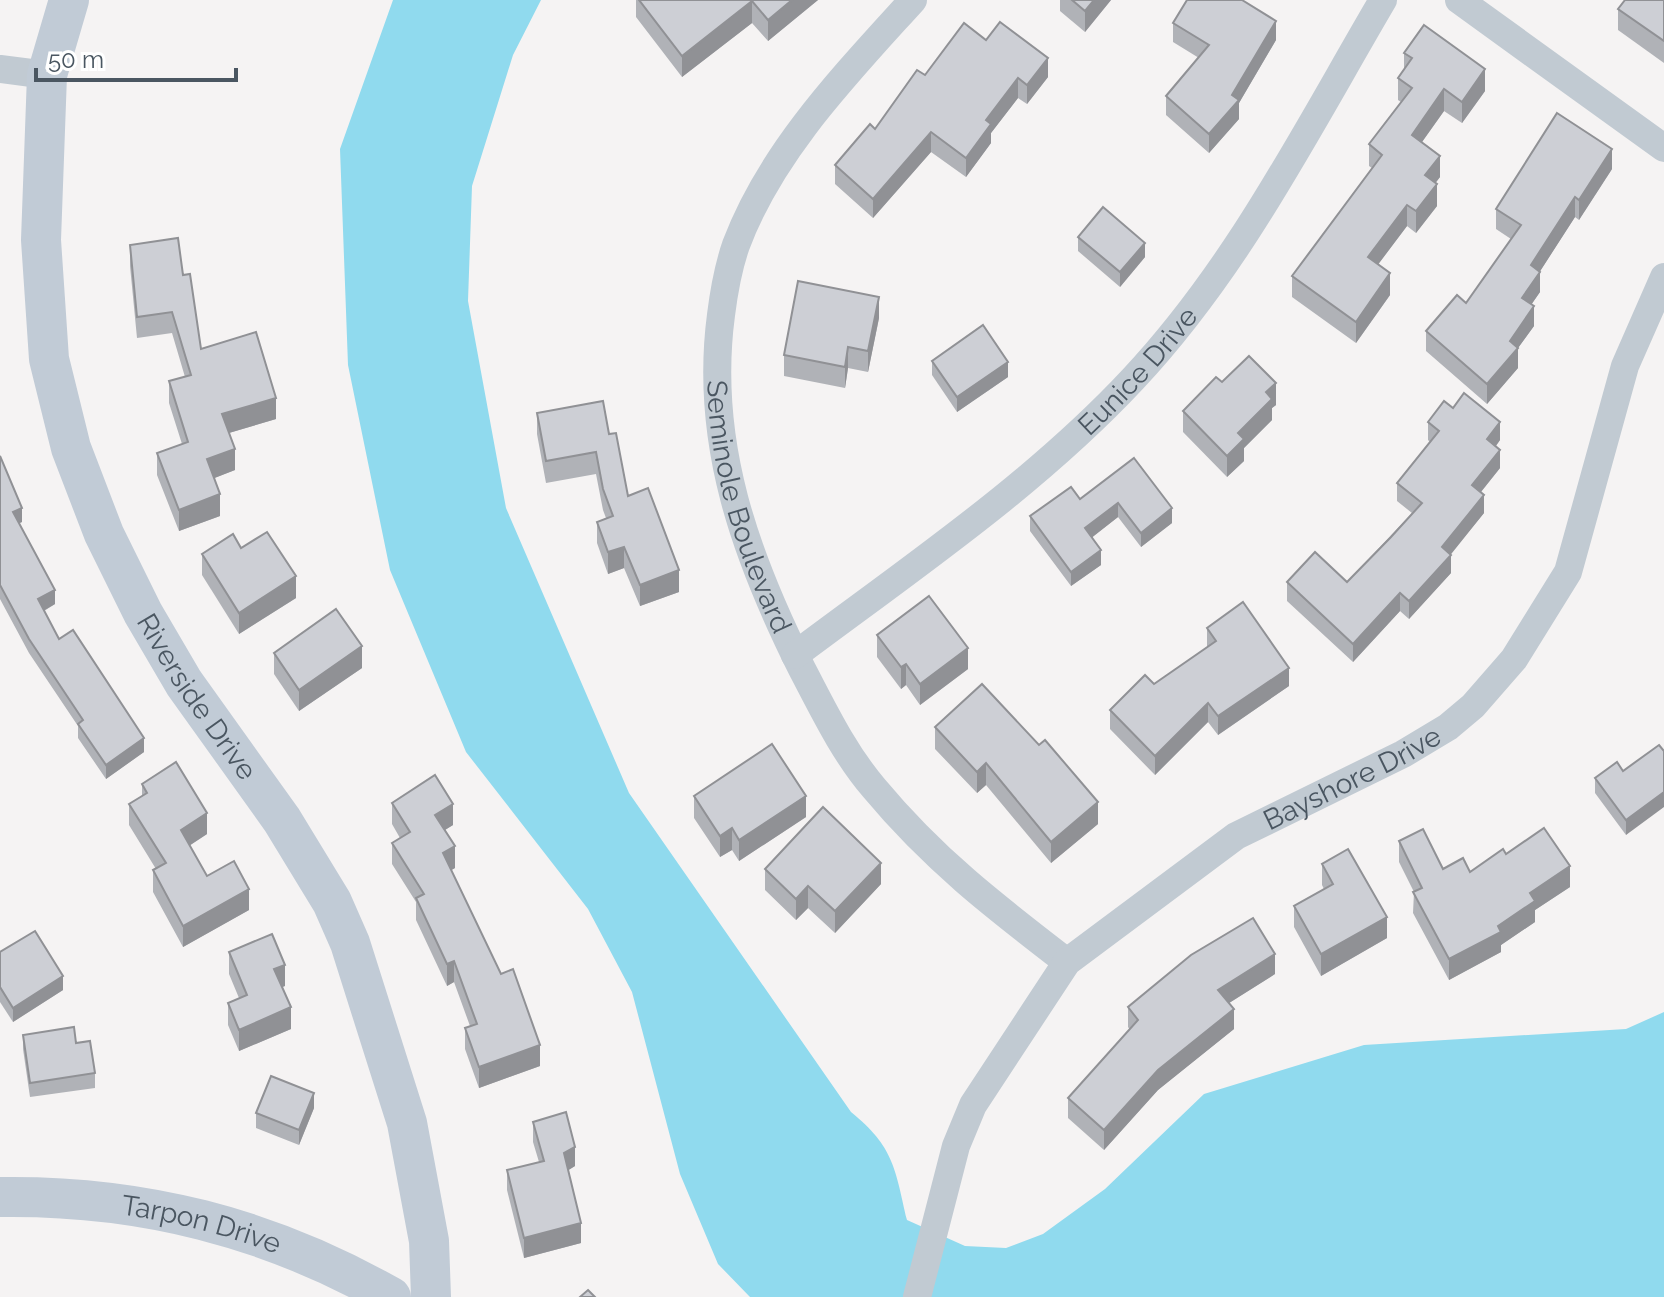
<svg xmlns="http://www.w3.org/2000/svg" width="1664" height="1297" font-family="Raleway,sans-serif">
<style>
.water{fill:#90daee}
.lines{fill:none;stroke-linecap:round;stroke-linejoin:round}
.street{stroke:#c1cad2;stroke-width:28}
.secondary{stroke:#c1cbd6;stroke-width:40}
.wall{fill:#b0b2b7}
.shaded-wall{fill:#909195}
.building{fill:#cdcfd5;stroke:#909195;stroke-width:2}
.labels{text-anchor:middle;dominant-baseline:central;stroke-width:6;stroke-linejoin:round;paint-order:stroke}
.street-label{font-size:28px;fill:#4a5661;stroke:#fff}
</style>
<rect width="100%" height="100%" fill="#f5f3f3"/>
<path class="water" d="M393,0H541L513,55L472,186L468,301L506,508L629,793L851,1112C894,1147 895,1168 907,1220L965,1246L1006,1248L1043,1234L1105,1189L1204,1094L1364,1045L1626,1029L1664,1012V1297H750L718,1264L680,1174L632,992L588,909L466,752L390,570L348,365L340,149Z"/>
<g class="lines">
<g class="street">
<path id="s1" d="M913,0C847,73 771,151 736,245C728,268 724,291 721,315C704,443 746,557 802,669C824,711 844,753 874,788C933,859 994,906 1067,962"/>
<path d="M1459,0L1664,148"/>
<path d="M0,69L47,75"/>
<path id="s2" d="M795,655C911,568 1034,485 1133,379C1238,267 1306,131 1383,0"/>
<path id="s3" d="M917,1297L956,1146L973,1105L1067,962L1236,836L1403,754L1448,727L1473,706L1514,659L1568,572L1625,366L1664,277"/>
</g>
<g class="secondary">
<path id="s4" d="M69,0L47,75L41,240L49,359L71,448L104,534L143,613L184,683L282,820L332,902L350,943L407,1123L429,1241L431,1297"/>
<path id="s5" d="M0,1197C141,1195 268,1227 391,1297"/>
</g>
</g>
<g class="wall">
<path d="M636,0H818L768,41L752,23L682,77L636,17Z"/>
<path d="M1060,0H1111L1085,32L1060,11Z"/>
<path d="M1664,0V63L1618,30V9Z"/>
<path d="M1173,23L1276,40L1239,103V119L1209,153L1166,115V96L1199,58L1173,42Z"/>
<path d="M986,40L1048,77L1027,104L1018,98L991,133V143L966,177L931,152L873,218L835,184V165L875,129L925,75Z"/>
<path d="M1404,53L1485,91L1462,123L1444,111L1422,142L1440,177L1435,183L1437,206L1416,233L1407,226L1378,264L1390,295L1356,343L1292,297V276L1372,168L1369,166V144L1401,102L1398,100V78L1404,69Z"/>
<path d="M1612,169L1579,220L1575,217L1540,271V292L1531,305L1534,326L1518,348V368L1487,404L1426,351V331L1466,303L1511,239L1496,229V209Z"/>
<path d="M1078,237L1145,257L1120,287L1078,251Z"/>
<path d="M130,245L183,275L201,349L276,419L229,433L235,470L214,478L220,516L179,531L157,475V453L182,444L169,403V381L185,377L172,333L137,338L130,266Z"/>
<path d="M879,318L868,372L848,368L845,388L784,376V355Z"/>
<path d="M932,361L1008,377L957,412L932,375Z"/>
<path d="M1222,382L1276,405L1272,408V420L1244,448V461L1227,477L1183,432V411Z"/>
<path d="M537,413L609,434L628,496L679,592L640,606L624,568L608,574L597,543V522L606,518L603,510L596,474L546,483L537,434Z"/>
<path d="M1428,422L1500,440L1496,446L1500,468L1481,492L1484,513L1450,554L1451,573L1409,619L1400,611L1353,662L1287,601V582H1347L1412,513L1397,501V483L1430,442L1428,440Z"/>
<path d="M0,456L22,522L19,523L55,604L44,611L59,639L144,752L106,779L78,738V726L29,653L0,599Z"/>
<path d="M1134,458L1172,523L1141,547L1118,517L1092,537L1101,565L1071,586L1030,531V516L1080,499Z"/>
<path d="M241,548L296,598L239,634L202,575V554Z"/>
<path d="M1207,628L1289,686L1218,735L1208,722L1155,775L1110,729V710L1154,684L1207,647Z"/>
<path d="M877,635L968,669L920,705L906,685L901,689L877,657Z"/>
<path d="M274,653L362,668L299,711L274,674Z"/>
<path d="M935,727L1098,824L1051,863L986,785L977,793L935,749Z"/>
<path d="M1659,745L1626,835L1595,793V778L1623,771Z"/>
<path d="M142,784L207,834L189,846L207,876L249,910L183,947L153,892V870L156,869L129,825V804L142,796Z"/>
<path d="M694,796L806,817L739,861L732,850L720,857L694,818Z"/>
<path d="M392,803L453,825L445,830L455,868L451,870L540,1066L479,1088L465,1049V1028L470,1026L454,982L447,986L416,920V902L392,864V843L400,838L392,824Z"/>
<path d="M1399,841L1443,869L1470,872L1506,854L1570,887L1535,910V922L1501,945V952L1449,980L1413,913L1414,892L1399,862Z"/>
<path d="M1322,864L1387,938L1321,976L1294,927V906L1324,889L1322,885Z"/>
<path d="M765,869L881,884L835,933L808,908L796,920L765,890Z"/>
<path d="M0,952L63,990L13,1022L0,1002Z"/>
<path d="M229,952L285,986L282,987L291,1029L239,1051L228,1025V1003L239,998L229,974Z"/>
<path d="M1275,974L1229,1003L1234,1029L1158,1090L1104,1150L1068,1118V1098L1130,1030L1128,1027V1007Z"/>
<path d="M23,1035L76,1043L95,1073V1088L30,1097L23,1049Z"/>
<path d="M314,1108L299,1145L256,1128V1113Z"/>
<path d="M533,1122L575,1166L568,1170L581,1243L524,1258L507,1190V1170L539,1162L533,1142Z"/>
</g>
<g class="shaded-wall">
<path d="M792,0H818L768,41V20Z"/>
<path d="M1094,0H1111L1085,32V11Z"/>
<path d="M752,1V23L682,77V56Z"/>
<path d="M1276,21V40L1239,103V119L1209,153V134Z"/>
<path d="M1048,58V77L1027,104V85Z"/>
<path d="M1485,69V91L1462,123V102Z"/>
<path d="M1018,78V98L991,133V143L966,177V158L986,120Z"/>
<path d="M1444,89V111L1412,156V135Z"/>
<path d="M931,132V152L873,218V199Z"/>
<path d="M1612,149V169L1579,220V200Z"/>
<path d="M1440,156V177L1425,197V175Z"/>
<path d="M1437,184V206L1416,233V211Z"/>
<path d="M1575,197V217L1539,273L1540,272V292L1522,318V298L1531,265Z"/>
<path d="M1407,205V226L1368,278V257Z"/>
<path d="M1145,243V257L1120,287V272Z"/>
<path d="M1390,273V295L1356,343V322Z"/>
<path d="M879,297V318L868,372V351Z"/>
<path d="M1534,306V326L1518,348V368L1487,404V384L1510,341Z"/>
<path d="M848,347V368L845,388V367Z"/>
<path d="M1008,362V377L957,412V397Z"/>
<path d="M1276,383V405L1272,408V420L1244,448V461L1227,477V456L1238,433L1266,392Z"/>
<path d="M276,398V419L222,435V414Z"/>
<path d="M1500,422V440L1487,458V439Z"/>
<path d="M235,449V470L207,481V459Z"/>
<path d="M1500,450V468L1472,503V485Z"/>
<path d="M220,494V516L179,531V510Z"/>
<path d="M1484,495V513L1448,558L1451,555V573L1409,619V601L1442,547Z"/>
<path d="M1118,503V517L1085,543V528Z"/>
<path d="M22,508V522L13,526V512Z"/>
<path d="M1172,508V523L1141,547V533Z"/>
<path d="M624,547V568L608,574V552Z"/>
<path d="M1101,550V565L1071,586V572Z"/>
<path d="M679,570V592L640,606V585Z"/>
<path d="M296,576V598L239,634V613Z"/>
<path d="M55,590V604L38,614V599Z"/>
<path d="M1400,593V611L1353,662V644Z"/>
<path d="M362,646V668L299,711V690Z"/>
<path d="M968,648V669L920,705V684Z"/>
<path d="M906,664V685L901,689V667Z"/>
<path d="M1289,668V686L1218,735V716Z"/>
<path d="M1208,703V722L1155,775V756Z"/>
<path d="M144,738V752L106,779V765Z"/>
<path d="M986,763V785L977,793V772Z"/>
<path d="M1664,792V807L1626,835V820Z"/>
<path d="M806,796V817L739,861V840Z"/>
<path d="M1098,802V824L1051,863V842Z"/>
<path d="M453,804V825L435,836V815Z"/>
<path d="M207,813V834L181,851V830Z"/>
<path d="M732,828V850L720,857V836Z"/>
<path d="M455,846V868L443,875V853Z"/>
<path d="M881,863V884L835,933V911Z"/>
<path d="M1570,866V887L1535,910V922L1501,945V952L1449,980V959L1498,926L1530,893Z"/>
<path d="M808,886V908L796,920V899Z"/>
<path d="M249,889V910L183,947V926Z"/>
<path d="M1387,917V938L1321,976V954Z"/>
<path d="M1275,954V974L1218,1010V990Z"/>
<path d="M454,961V982L447,986V964Z"/>
<path d="M285,965V986L274,990V969Z"/>
<path d="M63,976V990L13,1022V1008Z"/>
<path d="M291,1007V1029L239,1051V1030Z"/>
<path d="M1234,1009V1029L1158,1090L1104,1150V1130L1158,1070Z"/>
<path d="M540,1045V1066L479,1088V1067Z"/>
<path d="M314,1093V1108L299,1145V1130Z"/>
<path d="M575,1147V1166L564,1173V1153Z"/>
<path d="M581,1223V1243L524,1258V1238Z"/>
</g>
<g class="building">
<path d="M639,0H792L768,20L752,1L682,56Z"/>
<path d="M1072,0H1094L1085,11Z"/>
<path d="M1187,0H1242L1276,21L1232,95L1239,100L1209,134L1166,96L1209,45L1173,23Z"/>
<path d="M1625,0H1664V41L1618,9Z"/>
<path d="M1000,22L1048,58L1027,85L1018,78L986,120L991,124L966,158L931,132L873,199L835,165L870,124L875,129L917,70L925,75L964,23L986,40Z"/>
<path d="M1424,25L1485,69L1462,102L1444,89L1412,135L1440,156L1425,175L1437,184L1416,211L1407,205L1368,257L1390,273L1356,322L1292,276L1382,155L1369,144L1412,88L1398,78L1412,58L1404,53Z"/>
<path d="M1557,113L1612,149L1579,200L1575,197L1531,265L1540,272L1522,298L1534,306L1510,341L1518,348L1487,384L1426,331L1457,295L1466,303L1521,225L1496,209Z"/>
<path d="M1103,207L1145,243L1120,272L1078,237Z"/>
<path d="M178,238L183,275L190,274L201,349L256,332L276,398L222,414L235,449L207,459L220,494L179,510L157,453L188,442L169,381L191,375L172,312L137,317L130,245Z"/>
<path d="M798,281L879,297L868,351L848,347L845,367L784,355Z"/>
<path d="M983,325L1008,362L957,397L932,361Z"/>
<path d="M1249,356L1276,383L1266,392L1272,399L1238,433L1244,439L1227,456L1183,411L1216,377L1222,382Z"/>
<path d="M1464,393L1500,422L1487,439L1500,450L1472,485L1484,495L1442,547L1451,555L1409,601L1400,593L1353,644L1287,582L1315,552L1347,582L1391,537L1422,503L1397,483L1439,431L1428,422L1444,401L1453,408Z"/>
<path d="M603,401L609,434L616,433L628,496L648,488L679,570L640,585L624,547L608,552L597,522L613,516L603,489L596,452L546,461L537,413Z"/>
<path d="M0,456L22,508L13,512L55,590L38,599L59,639L73,630L144,738L106,765L78,724L83,720L29,639L0,585Z"/>
<path d="M1134,458L1172,508L1141,533L1118,503L1085,528L1101,550L1071,572L1030,516L1071,487L1080,499Z"/>
<path d="M267,532L296,576L239,613L202,554L233,534L241,548Z"/>
<path d="M929,596L968,648L920,684L906,664L901,667L877,635Z"/>
<path d="M1243,602L1289,668L1218,716L1208,703L1155,756L1110,710L1145,675L1154,684L1216,641L1207,628Z"/>
<path d="M336,609L362,646L299,690L274,653Z"/>
<path d="M982,684L1039,745L1045,740L1098,802L1051,842L986,763L977,772L935,727Z"/>
<path d="M772,744L806,796L739,840L732,828L720,836L694,796Z"/>
<path d="M1659,745L1664,751V792L1626,820L1595,778L1617,762L1623,771Z"/>
<path d="M176,762L207,813L181,830L207,876L234,861L249,889L183,926L153,870L166,863L129,804L147,793L142,784Z"/>
<path d="M435,775L453,804L435,815L455,846L443,853L501,974L513,969L540,1045L479,1067L465,1028L477,1024L454,961L447,964L416,898L424,894L392,843L410,832L392,803Z"/>
<path d="M823,807L881,863L835,911L808,886L796,899L765,869Z"/>
<path d="M1544,828L1570,866L1530,893L1535,901L1498,926L1501,932L1449,959L1413,892L1422,888L1399,841L1423,829L1443,869L1463,858L1470,872L1503,849L1506,854Z"/>
<path d="M1348,849L1387,917L1321,954L1294,906L1333,884L1322,864Z"/>
<path d="M1253,918L1275,954L1218,990L1234,1009L1158,1070L1104,1130L1068,1098L1138,1020L1128,1007L1191,955Z"/>
<path d="M35,931L63,976L13,1008L0,987V952Z"/>
<path d="M272,934L285,965L274,969L291,1007L239,1030L228,1003L247,995L229,952Z"/>
<path d="M74,1027L76,1043L90,1041L95,1073L30,1083L23,1035Z"/>
<path d="M271,1076L314,1093L299,1130L256,1113Z"/>
<path d="M566,1112L575,1147L564,1153L581,1223L524,1238L507,1170L544,1161L533,1122Z"/>
<path d="M588,1290L595,1297H580Z"/>
</g>
<g class="labels">
<g class="street-label">
<text stroke="none"><textPath href="#s2" startOffset="446">Eunice Drive</textPath></text>
<text stroke="none"><textPath href="#s1" startOffset="572">Seminole Boulevard</textPath></text>
<text stroke="none"><textPath href="#s4" startOffset="734">Riverside Drive</textPath></text>
<text stroke="none"><textPath href="#s3" startOffset="712">Bayshore Drive</textPath></text>
<text stroke="none"><textPath href="#s5" startOffset="204">Tarpon Drive</textPath></text>
</g>
</g>
<path d="M36 68v12h200v-12" fill="none" stroke="#4a5661" stroke-width="4"/>
<text x="48" y="68" font-size="24" fill="#4a5661" stroke="#ffffff" stroke-width="6" paint-order="stroke">50 m</text>
</svg>
